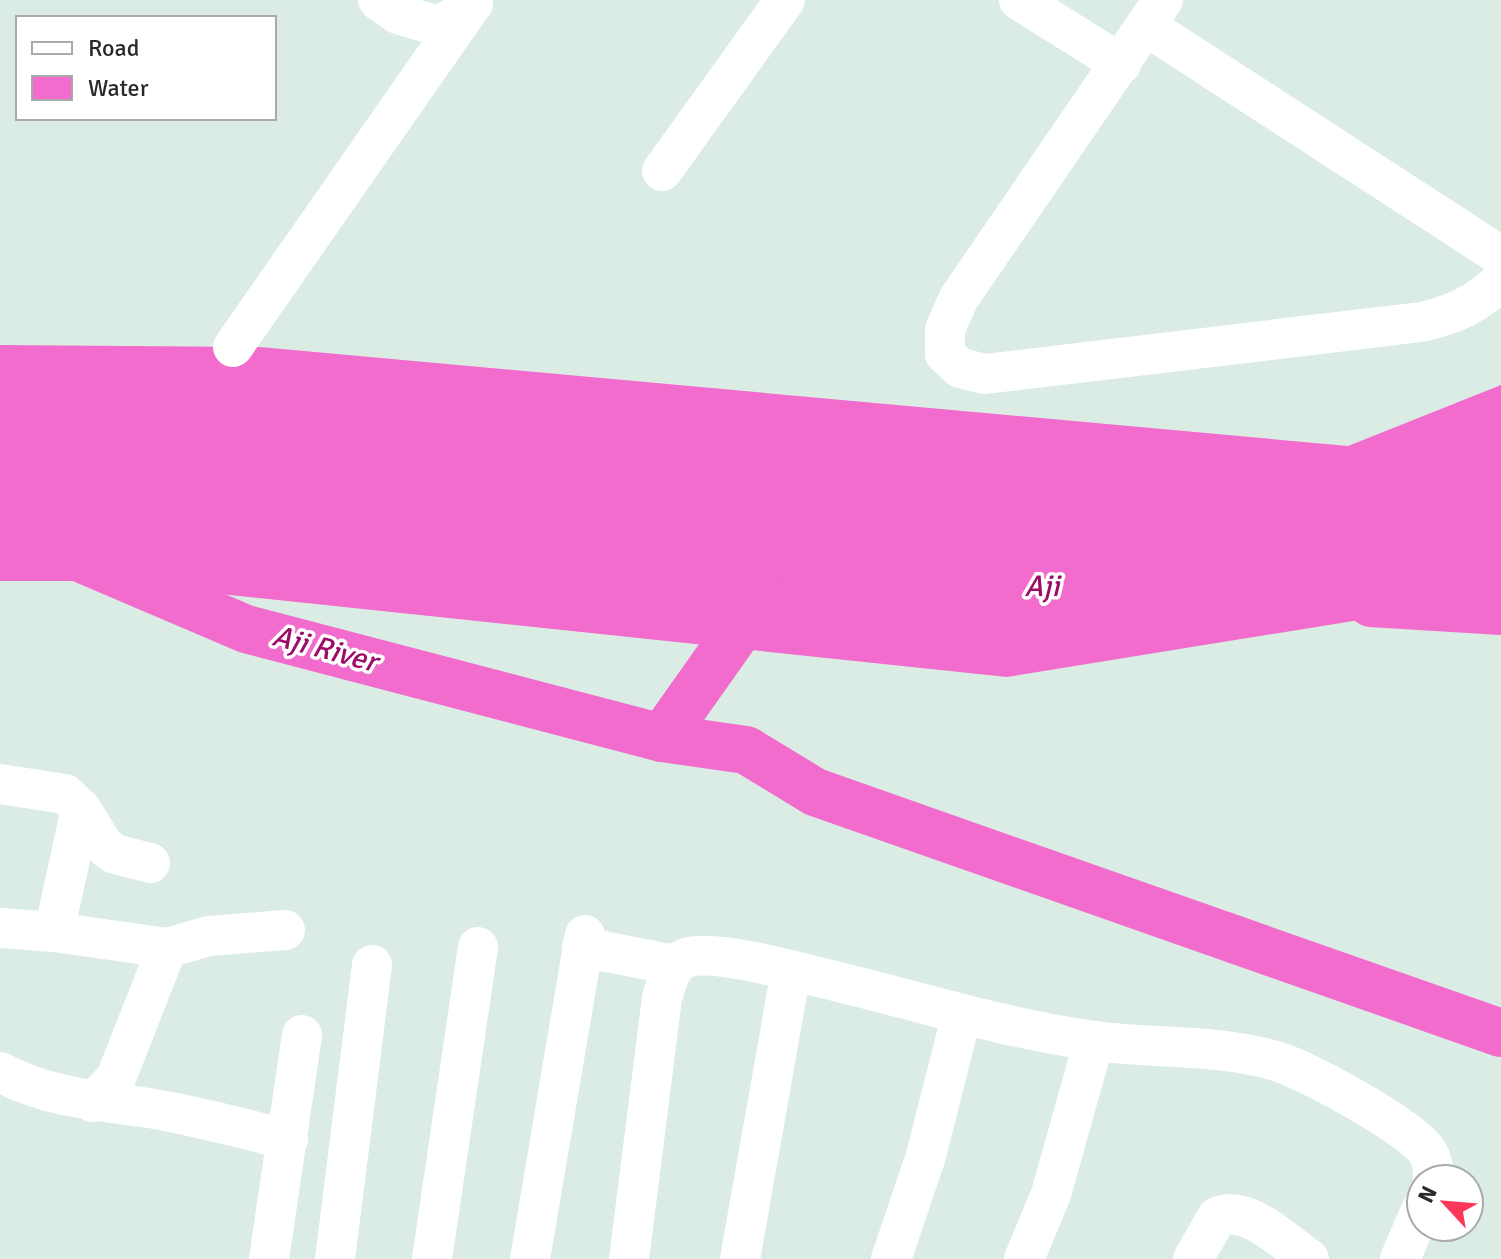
<svg xmlns="http://www.w3.org/2000/svg" width="1501" height="1259" font-family="Signika,sans-serif">
<style>
.water{fill:#f16ccc}
.lines{fill:none;stroke-linecap:round;stroke-linejoin:round}
.river{stroke:#f16ccc;stroke-width:48}
.minor{stroke:#fff;stroke-width:40}
.labels{text-anchor:middle;dominant-baseline:central;stroke-width:7;stroke-linejoin:round;paint-order:stroke}
.water-label{font-size:30px;font-style:italic;fill:#9d0b69;stroke:#fff}
</style>
<rect width="100%" height="100%" fill="#dbece5"/>
<path class="water" d="M0,345L260,347L1348,446L1501,385V597L1007,677L97,581H0Z"/>
<g class="lines">
<g class="river">
<path d="M0,524L246,629L662,738L746,750L815,792L1501,1033"/>
<path d="M1371,603L1501,611"/>
<path d="M662,738L763,595"/>
</g>
<g class="minor">
<path d="M378,0L398,14L438,26L468,10L473,4"/>
<path d="M1019,0L1121,64"/>
<path d="M1163,0L959,298L945,329V354L960,368L985,374L1421,322C1453,315 1478,304 1501,280"/>
<path d="M1146,26L1501,256"/>
<path d="M662,171L785,0"/>
<path d="M233,347L468,10"/>
<path d="M0,784L65,794L81,809L104,846L115,854L150,863"/>
<path d="M0,928L54,932L167,948L209,936L285,930"/>
<path d="M54,932L81,809"/>
<path d="M582,947L674,965"/>
<path d="M0,1072C49,1098 96,1100 149,1108C196,1116 242,1128 288,1140"/>
<path d="M93,1102L116,1078L167,948"/>
<path d="M269,1259L302,1035"/>
<path d="M335,1259L372,965"/>
<path d="M432,1259L478,947"/>
<path d="M530,1259L585,935"/>
<path d="M629,1259L662,998C667,983 670,964 686,958C715,948 804,974 835,981C921,1002 1007,1029 1095,1041C1154,1049 1218,1044 1276,1061C1308,1071 1407,1125 1426,1150C1433,1159 1433,1169 1433,1179"/>
<path d="M740,1259L791,971"/>
<path d="M891,1259L925,1159L962,1014"/>
<path d="M1024,1259L1051,1194L1094,1041"/>
<path d="M1193,1259L1217,1217C1248,1204 1284,1242 1309,1259"/>
<path d="M1400,1259L1421,1210"/>
</g>
</g>
<g class="labels">
<g class="water-label">
<text x="1042" y="586">Aji</text>
<text transform="translate(325 649) rotate(15)">Aji River</text>
</g>
</g>
<rect x="16" y="16" width="260" height="104" fill="#ffffff" stroke="#aaaaaa" stroke-width="2"/>
<rect x="32" y="42" width="40" height="12" fill="#ffffff" stroke="#aaaaaa" stroke-width="2"/>
<text x="88" y="56" font-size="24" fill="#2a2a2a">Road</text>
<rect x="32" y="76" width="40" height="24" fill="#f16ccc" stroke="#aaaaaa" stroke-width="2"/>
<text x="88" y="96" font-size="24" fill="#2a2a2a">Water</text>
<g transform="translate(1445 1203) rotate(296)"><circle r="38" fill="#ffffff" stroke="#aaaaaa" stroke-width="2"/>
<path d="M0-6L14 30L0 20L-14 30Z" fill="#fd375a"/>
<text y="-12" font-size="22" font-weight="bold" text-anchor="middle" fill="#2a2a2a">N</text>
</g>
</svg>
